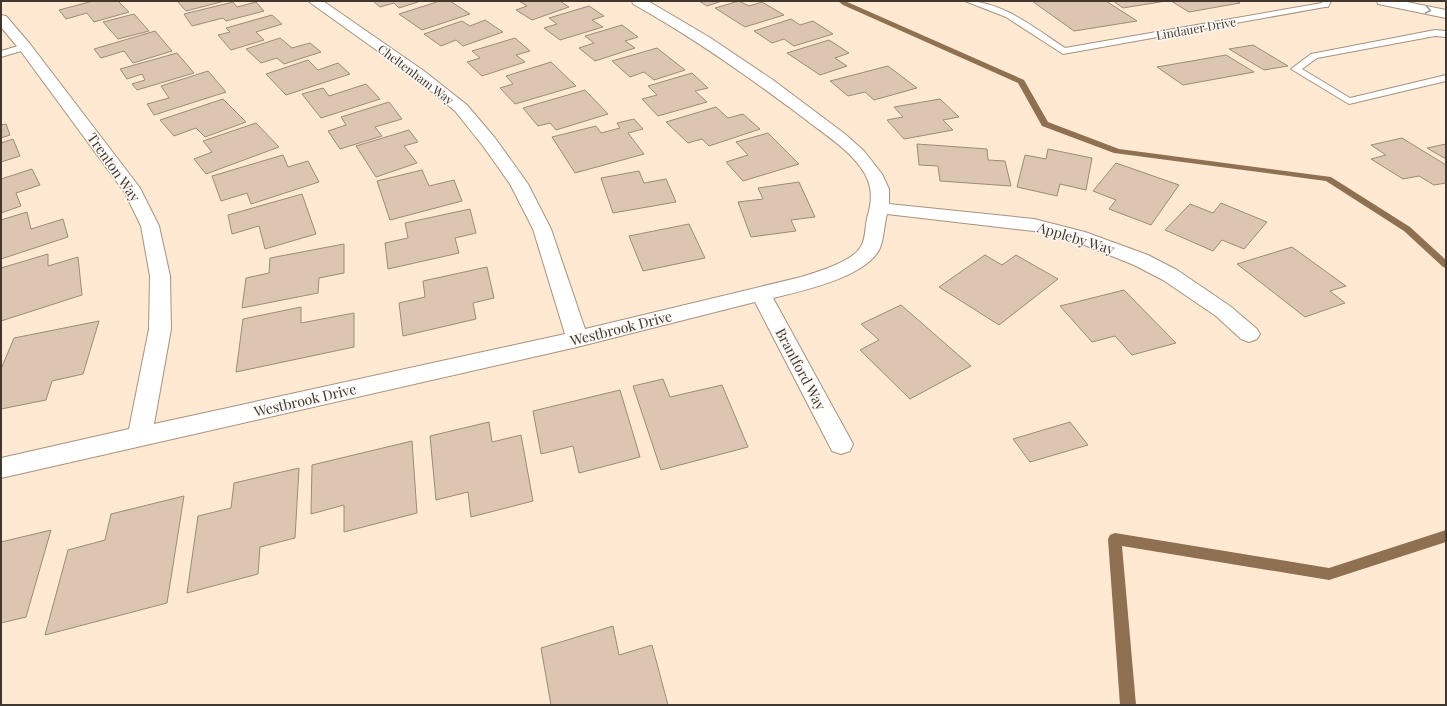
<svg xmlns="http://www.w3.org/2000/svg" width="1447" height="706" font-family="'Playfair Display',serif">
<style>
.lines{fill:none;stroke-linecap:round;stroke-linejoin:round}
.stream{fill:#8f7051;fill-rule:evenodd}
.building{fill:#dcc6b2;stroke:#9f8a77}
.service-casing{stroke:#a6927e;stroke-width:2}
.minor-casing{stroke:#a6927e;stroke-width:2}
.secondary-casing{stroke:#a6927e;stroke-width:2}
.service{fill:#fff;fill-rule:evenodd}
.minor{fill:#fff;fill-rule:evenodd}
.secondary{fill:#fff;fill-rule:evenodd}
.oneway{stroke:#a09c97}
.labels{text-anchor:middle;dominant-baseline:central;stroke-width:3;stroke-linejoin:round;paint-order:stroke}
.far-street-label{font-size:12px;fill:#40382f;stroke:#fef9f5}
.street-label{font-size:14px;fill:#40382f;stroke:#fef9f5}
</style>
<rect width="100%" height="100%" fill="#ffe9d3"/>
<g class="lines">
<g class="stream">
<path d="M838,1H845L1024,80L1048,122L1119,149L1331,177L1410,227L1446,260V268L1443,267L1404,231L1326,181L1114,153L1042,126L1018,83L843,5Z"/>
<path d="M1446,530V542L1329,580L1122,546L1136,705H1120L1108,539L1110,535L1115,533L1329,568Z"/>
</g>
</g>
<g class="building">
<path d="M93,1H118L129,12L94,22L87,13L66,19L59,10Z"/>
<path d="M177,1H225L186,11Z"/>
<path d="M373,1H421L399,8L394,3L380,7Z"/>
<path d="M440,1H450L470,14L422,30L399,14Z"/>
<path d="M519,1H561H560L569,7L532,20L516,10L527,6Z"/>
<path d="M699,1H722L707,6Z"/>
<path d="M739,1L749,6L762,2L784,15L745,27L715,8Z"/>
<path d="M1032,1H1106L1137,21L1074,31Z"/>
<path d="M1113,1H1166L1123,8Z"/>
<path d="M1171,1H1236L1240,3L1189,12Z"/>
<path d="M233,2L237,7L256,2L264,11L226,21L223,18L192,26L184,14Z"/>
<path d="M589,6L604,16L592,20L603,27L560,40L544,28L557,24L549,18Z"/>
<path d="M134,14L149,31L118,39L103,22Z"/>
<path d="M272,15L282,24L256,32L264,40L231,50L218,35L230,32L226,28Z"/>
<path d="M791,19L800,25L813,21L833,34L794,46L784,39L772,43L754,31Z"/>
<path d="M485,20L503,32L463,46L456,40L441,46L424,34L462,21L470,26Z"/>
<path d="M622,25L638,37L625,41L635,48L595,61L579,48L594,43L585,36Z"/>
<path d="M155,31L172,51L133,63L124,51L101,58L94,49Z"/>
<path d="M280,38L292,48L310,43L321,52L284,64L277,58L261,63L246,49Z"/>
<path d="M515,38L530,51L516,55L525,62L482,76L467,62L480,58L472,51Z"/>
<path d="M829,40L849,53L835,58L847,66L820,75L787,53Z"/>
<path d="M1253,45L1288,66L1264,70L1229,49Z"/>
<path d="M657,48L685,70L654,80L644,72L630,77L612,61Z"/>
<path d="M177,53L194,73L137,90L132,84L145,80L142,74L127,79L120,69Z"/>
<path d="M1226,55L1254,72L1183,85L1157,67Z"/>
<path d="M308,60L318,70L338,63L350,74L286,95L266,74Z"/>
<path d="M551,62L576,86L515,104L500,88L513,84L506,76Z"/>
<path d="M888,66L917,88L874,100L865,92L848,96L830,81Z"/>
<path d="M208,71L226,92L154,115L147,104L169,98L161,86Z"/>
<path d="M692,73L708,88L695,91L707,102L658,116L642,99L657,95L648,86Z"/>
<path d="M366,84L380,99L321,118L302,94L323,88L329,96Z"/>
<path d="M585,90L608,114L556,130L550,123L538,126L523,108Z"/>
<path d="M223,99L246,122L205,137L196,128L174,136L160,120Z"/>
<path d="M940,99L959,117L943,120L953,130L904,139L887,120L903,117L894,107Z"/>
<path d="M389,102L402,119L375,127L382,136L340,149L328,131L346,125L341,117Z"/>
<path d="M716,107L728,118L743,114L760,129L709,146L702,139L688,143L666,122Z"/>
<path d="M634,119L643,129L628,133L644,154L575,173L552,137L596,126L601,133L620,128L617,123Z"/>
<path d="M256,123L279,147L206,174L194,159L212,152L203,141Z"/>
<path d="M6,124L10,135L1,138V125Z"/>
<path d="M409,130L418,142L404,146L417,163L376,177L356,146Z"/>
<path d="M768,133L799,164L743,181L726,162L748,155L736,142Z"/>
<path d="M1402,138L1446,165V183L1434,185L1419,176L1403,179L1371,159L1386,155L1371,145Z"/>
<path d="M13,139L20,156L1,162V143Z"/>
<path d="M917,144L987,149L988,160L1005,161L1011,186L940,181L938,166L919,165Z"/>
<path d="M1446,144V159L1427,148Z"/>
<path d="M1048,149L1092,158L1086,190L1060,184L1057,196L1017,187L1025,155L1046,159Z"/>
<path d="M283,155L288,167L308,161L319,182L251,204L247,193L221,201L212,176Z"/>
<path d="M1116,163L1179,185L1151,225L1109,209L1116,200L1093,191Z"/>
<path d="M32,169L40,185L16,193L21,206L1,213V179Z"/>
<path d="M422,170L429,186L454,180L462,201L390,220L377,181Z"/>
<path d="M639,171L644,183L666,179L676,202L613,213L601,178Z"/>
<path d="M799,182L815,217L791,220L796,231L751,237L738,202L763,199L758,188Z"/>
<path d="M302,194L316,234L265,249L259,226L232,234L228,215Z"/>
<path d="M1221,203L1267,222L1244,249L1222,240L1213,251L1165,230L1190,204L1213,213Z"/>
<path d="M470,209L476,233L455,238L459,253L388,269L385,243L408,238L405,223Z"/>
<path d="M27,212L31,229L63,219L68,237L1,259V220Z"/>
<path d="M689,224L705,258L643,271L629,236Z"/>
<path d="M344,244V273L319,278L318,293L242,308L246,278L269,273L270,258Z"/>
<path d="M1292,247L1346,286L1330,291L1345,303L1305,317L1237,264Z"/>
<path d="M48,254V266L78,257L82,295L1,321V268Z"/>
<path d="M985,255L1002,265L1016,255L1058,279L999,325L939,287Z"/>
<path d="M487,267L494,298L473,303L476,319L403,336L399,303L425,297L423,281Z"/>
<path d="M1124,290L1176,343L1132,355L1115,336L1092,342L1060,306Z"/>
<path d="M901,305L971,366L910,399L860,350L879,340L861,324Z"/>
<path d="M301,307V323L354,313V347L236,372L243,319Z"/>
<path d="M99,321L83,374L52,381L46,400L1,409V369L14,338Z"/>
<path d="M663,379L670,397L722,385L748,447L661,470L633,386Z"/>
<path d="M620,390L640,457L579,473L573,446L541,454L533,411Z"/>
<path d="M489,422L492,442L521,435L533,501L471,517L468,492L436,500L430,436Z"/>
<path d="M1070,422L1088,445L1030,462L1013,439Z"/>
<path d="M412,441L417,513L344,532V505L311,514L312,465Z"/>
<path d="M299,468L295,538L260,547L258,574L187,593L198,516L231,508L234,483Z"/>
<path d="M184,496L167,603L45,635L68,550L105,540L111,514Z"/>
<path d="M51,530L26,617L1,623V542Z"/>
<path d="M613,626L619,655L652,645L668,705H551L541,648Z"/>
</g>
<g class="lines">
<defs>
<g id="service">
<path d="M965,1C1003,1 1034,28 1065,48L1322,3L1323,1H1331L1328,7H1325L1063,54L1006,17Z"/>
<path d="M1435,30L1446,31V37L1435,36L1317,58L1302,69L1350,98L1446,75V81L1349,104L1291,69L1311,54Z"/>
<path d="M25,44L28,45L29,47L28,49L1,57V51Z"/>
</g>
<path id="minor" d="M308,1H323L424,71L467,105L495,138L528,184L551,229L585,329L801,277C817,272 851,262 860,248C866,240 865,227 867,218C872,202 873,189 865,174C852,151 825,135 805,119C749,77 694,38 633,4L632,1H648L709,37L773,80L845,134L864,151L882,174L889,189V204L1034,219L1085,232L1148,255L1177,270L1230,306L1257,329L1260,334L1257,339L1249,342L1241,339L1216,316L1163,280L1134,265L1072,240L1034,231L887,214C884,225 884,238 880,248C867,277 802,291 773,298L853,444L850,451L841,454L832,451L755,302L577,347L1,478V458L129,429L149,329L150,276L141,226L125,193L20,50L1,27V15L6,16L30,44L140,188L159,226L170,276L171,329L154,424L565,334L533,229L510,184L483,146L455,111L414,77Z"/>
<path id="secondary" d="M1377,1H1402L1446,10V18L1383,5L1378,4Z"/>
</defs>
<use href="#service" class="service-casing"/>
<use href="#minor" class="minor-casing"/>
<use href="#secondary" class="secondary-casing"/>
<use href="#service" class="service"/>
<use href="#minor" class="minor"/>
<use href="#secondary" class="secondary"/>
</g>
<defs><path id="oneway-chevron" d="M-2-3.5L2.5 0L-2 3.5" fill="none" stroke-width="1.6" stroke-linecap="round" stroke-linejoin="round"/></defs>
<use class="oneway" href="#oneway-chevron" transform="translate(1428 10) rotate(11)"/>
<g class="labels">
<g class="far-street-label">
<text transform="translate(1196 28) rotate(-10)">Lindauer Drive</text>
<text transform="translate(416 74) rotate(37)">Cheltenham Way</text>
</g>
<g class="street-label">
<text transform="translate(114 167) rotate(55)">Trenton Way</text>
<text transform="translate(1076 238) rotate(17)">Appleby Way</text>
<text transform="translate(621 328) rotate(-14)">Westbrook Drive</text>
<text transform="translate(801 369) rotate(62)">Brantford Way</text>
<text transform="translate(305 400) rotate(-13)">Westbrook Drive</text>
</g>
</g>
<rect width="1447" height="706" fill="none" stroke="#40382f" stroke-width="4"/>
</svg>
